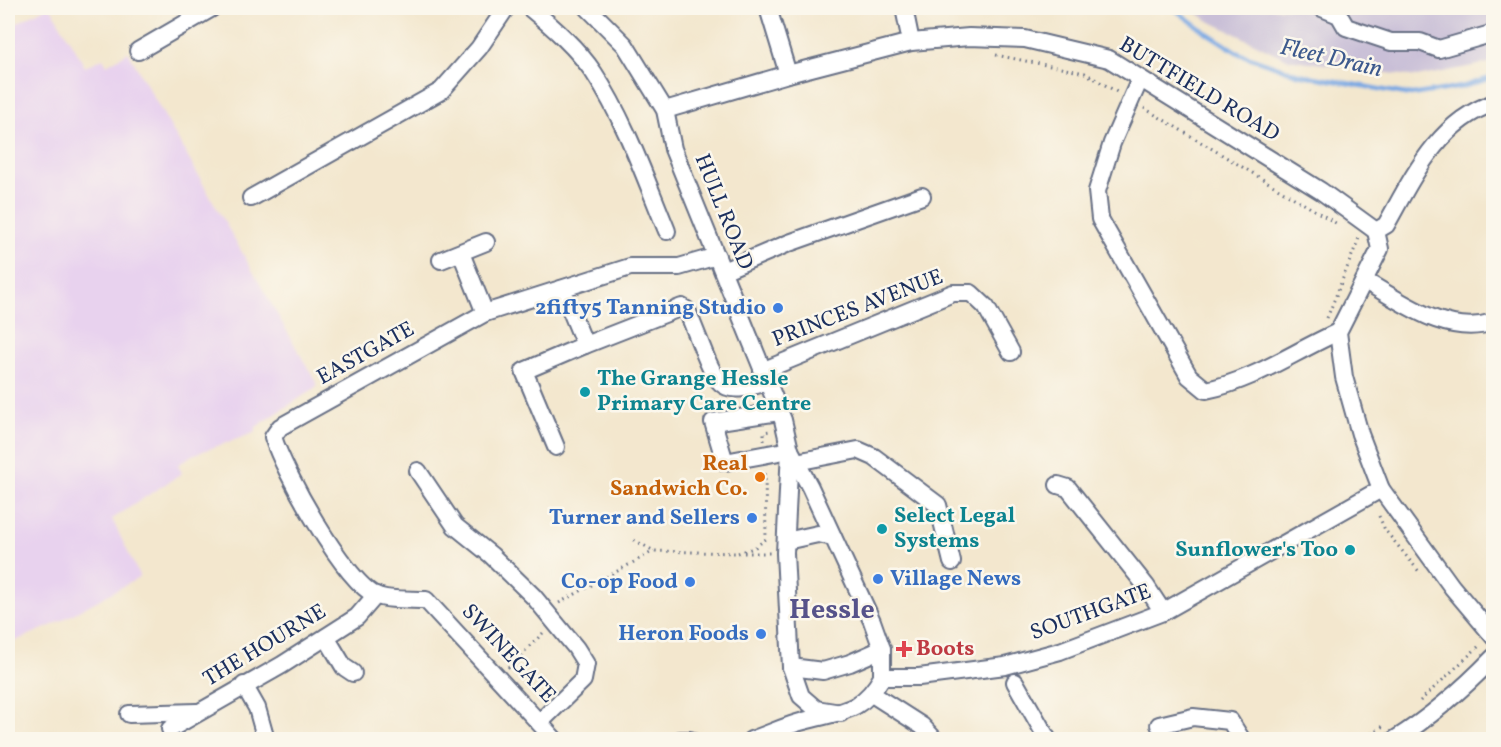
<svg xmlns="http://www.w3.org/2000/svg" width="1501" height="747" font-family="Vollkorn,serif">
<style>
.built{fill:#e8d2ee}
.industrial{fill:#c9bfd7}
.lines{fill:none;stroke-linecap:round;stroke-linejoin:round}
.stream{stroke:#79a8e3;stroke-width:4.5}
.minor-casing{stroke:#676f85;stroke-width:20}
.path{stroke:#676f85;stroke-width:3;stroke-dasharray:1.5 4.5;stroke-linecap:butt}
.minor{stroke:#fff;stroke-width:16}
.shop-dot{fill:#3f7fe0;stroke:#fbf7ec;stroke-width:2}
.culture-dot{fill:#0f9aa8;stroke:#fbf7ec;stroke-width:2}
.food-dot{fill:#e8710a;stroke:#fbf7ec;stroke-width:2}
.health-dot{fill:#e0444e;stroke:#fbf7ec;stroke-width:2}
.labels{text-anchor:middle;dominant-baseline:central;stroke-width:5;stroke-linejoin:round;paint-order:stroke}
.street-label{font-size:22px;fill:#1b2f5e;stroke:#fbf7ec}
.shop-label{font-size:22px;font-weight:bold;fill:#366cbe;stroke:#fbf7ec;text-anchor:end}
.culture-label{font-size:22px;font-weight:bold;fill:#0d838f;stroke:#fbf7ec;text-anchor:start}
.food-label{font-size:22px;font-weight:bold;fill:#c56008;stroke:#fbf7ec;text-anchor:end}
.health-label{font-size:22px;font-weight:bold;fill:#be3a42;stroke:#fbf7ec;text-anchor:start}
.water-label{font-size:24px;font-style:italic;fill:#3c598d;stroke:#fbf7ec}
.district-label{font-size:28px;font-weight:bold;fill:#56538a;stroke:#fbf7ec}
</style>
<rect width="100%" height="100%" fill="#fbf7ec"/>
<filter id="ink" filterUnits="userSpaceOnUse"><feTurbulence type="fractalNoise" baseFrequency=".0167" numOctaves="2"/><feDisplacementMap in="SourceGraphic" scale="12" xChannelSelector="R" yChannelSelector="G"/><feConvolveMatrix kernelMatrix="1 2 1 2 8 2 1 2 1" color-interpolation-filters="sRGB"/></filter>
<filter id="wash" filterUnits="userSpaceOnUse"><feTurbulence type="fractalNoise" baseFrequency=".008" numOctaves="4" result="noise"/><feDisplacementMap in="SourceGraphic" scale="24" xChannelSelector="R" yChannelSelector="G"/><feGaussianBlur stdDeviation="1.35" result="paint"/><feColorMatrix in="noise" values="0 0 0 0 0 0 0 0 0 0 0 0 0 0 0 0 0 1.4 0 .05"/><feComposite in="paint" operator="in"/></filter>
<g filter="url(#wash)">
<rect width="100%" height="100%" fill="#f3e7ce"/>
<path class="built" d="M45,8H51L85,67L103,58L107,65L128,52L318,386L256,427L254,433L192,455L178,465L182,473L112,519L140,577L55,624L8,644V28Z"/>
<path class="industrial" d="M1190,8H1493V62L1417,77L1287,59L1207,20Z"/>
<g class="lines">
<path class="stream" d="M1173,8L1204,31L1240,54L1298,74L1411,95L1462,87L1494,77"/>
</g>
</g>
<g filter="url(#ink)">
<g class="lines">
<defs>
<g id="minor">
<path d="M530,8C553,27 577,48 594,73C626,122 645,178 667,231"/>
<path d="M588,8L625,45L665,110L673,149L783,420L790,450L810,487L872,621L882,649V677"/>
<path d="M768,8L788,74"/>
<path d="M904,8L911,42"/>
<path d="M1322,8L1339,15L1346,27L1391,42H1420L1439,49L1494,33"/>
<path d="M138,51L212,8"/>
<path d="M1140,79L1112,143L1097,191L1100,219L1189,376L1206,390C1255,380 1293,352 1338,332"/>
<path d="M1494,103C1438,121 1412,179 1386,225L1376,231L1380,249L1338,332L1344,377L1360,434L1381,489L1452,587L1494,637"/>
<path d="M665,110L788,74L911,42L969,37L1025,39L1109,59L1321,191L1376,231"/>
<path d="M251,198L441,91L479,48L506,8"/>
<path d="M461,253L485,313"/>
<path d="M441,260L486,242"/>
<path d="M723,271L789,243L922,196"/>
<path d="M1365,281C1404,303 1446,337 1494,322"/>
<path d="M562,289L585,345L682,307L687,310C693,325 699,340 705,355C720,392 728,394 767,382"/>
<path d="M762,371L953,293H971L986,307L1011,352"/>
<path d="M779,412L713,422L725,462L790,450"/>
<path d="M556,447L524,371L585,345"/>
<path d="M790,450L785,553L791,667L801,696L816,709L841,713"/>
<path d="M796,462L858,450L874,457L938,505L952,562"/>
<path d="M418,471L455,526L491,555L534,597L576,648L586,664L583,680L540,722"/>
<path d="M1058,485L1068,488L1146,586L1163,612"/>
<path d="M786,541L818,534L833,537"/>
<path d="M326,637L344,667L353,673"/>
<path d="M791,667L823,671L850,663L882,649"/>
<path d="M882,677H919L1005,666L1060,651L1163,612L1381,489"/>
<path d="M1015,682L1048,740"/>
<path d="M244,685L257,708L266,740"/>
<path d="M872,694L922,726L935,740"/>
<path d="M129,714L197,712"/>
<path d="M1159,725L1193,717L1230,721L1242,740"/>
<path d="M170,729L282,665L357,617L376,595"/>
<path d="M555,740L426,600C412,599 388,601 375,595C343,579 284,472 273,437L280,427L485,313L630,267H679L717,256"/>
<path d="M680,740H690"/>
<path d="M751,740C769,734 787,725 804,721C841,711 862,713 882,677"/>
<path d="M1394,740C1431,717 1464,688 1494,657"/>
</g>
</defs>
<use href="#minor" class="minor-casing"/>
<g class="path">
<path d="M996,55L1085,73L1117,92"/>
<path d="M1144,108L1339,225"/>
<path d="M1327,318L1359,238"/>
<path d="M764,441V432L770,431"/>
<path d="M1379,516L1385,530L1421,574"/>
<path d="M634,540L654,551L738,553"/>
<path d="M738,553L754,548L766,539L765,471"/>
<path d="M744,553H771"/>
<path d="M559,603L654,551"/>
<path d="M508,668L543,633"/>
<path d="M1420,701L1479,646L1478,644"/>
<path d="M1361,740L1385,725"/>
</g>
<use href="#minor" class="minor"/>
</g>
</g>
<g class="shop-dot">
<circle cx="778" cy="308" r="6"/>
<circle cx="752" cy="518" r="6"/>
<circle cx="878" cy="579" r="6"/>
<circle cx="690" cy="582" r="6"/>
<circle cx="761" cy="634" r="6"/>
</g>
<g class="culture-dot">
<circle cx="585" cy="392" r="6"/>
<circle cx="882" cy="529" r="6"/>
<circle cx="1350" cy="550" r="6"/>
</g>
<circle class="food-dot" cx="760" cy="477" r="6"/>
<path class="health-dot" d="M901 640h6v6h6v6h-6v6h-6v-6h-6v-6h6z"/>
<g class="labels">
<g class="street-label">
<text transform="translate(1199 90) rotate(31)">BUTTFIELD ROAD</text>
<text transform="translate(723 212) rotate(68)">HULL ROAD</text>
<text transform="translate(858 309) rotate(-21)">PRINCES AVENUE</text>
<text transform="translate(366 354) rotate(-29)">EASTGATE</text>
<text transform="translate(1091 613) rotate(-20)">SOUTHGATE</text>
<text transform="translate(265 646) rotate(-31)">THE HOURNE</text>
<text transform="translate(508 654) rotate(47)">SWINEGATE</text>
</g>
<g class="shop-label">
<text x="766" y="308">2fifty5 Tanning Studio</text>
<text x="740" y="518">Turner and Sellers</text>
<text x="890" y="579" text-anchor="start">Village News</text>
<text x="678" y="582">Co-op Food</text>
<text x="749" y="634">Heron Foods</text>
</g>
<g class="culture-label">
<text x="597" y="379">The Grange Hessle<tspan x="597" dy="25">Primary Care Centre</tspan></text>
<text x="894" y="516">Select Legal<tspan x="894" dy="25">Systems</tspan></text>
<text x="1338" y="550" text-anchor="end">Sunflower's Too</text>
</g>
<g class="food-label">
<text x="748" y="464">Real<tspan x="748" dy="25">Sandwich Co.</tspan></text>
</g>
<g class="health-label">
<text x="916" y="649">Boots</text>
</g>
<g class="water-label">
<text transform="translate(1331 59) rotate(13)">Fleet Drain</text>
</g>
<g class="district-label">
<text x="832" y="610">Hessle</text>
</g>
</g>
<rect width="1501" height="747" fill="none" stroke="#fbf7ec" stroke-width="30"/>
</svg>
